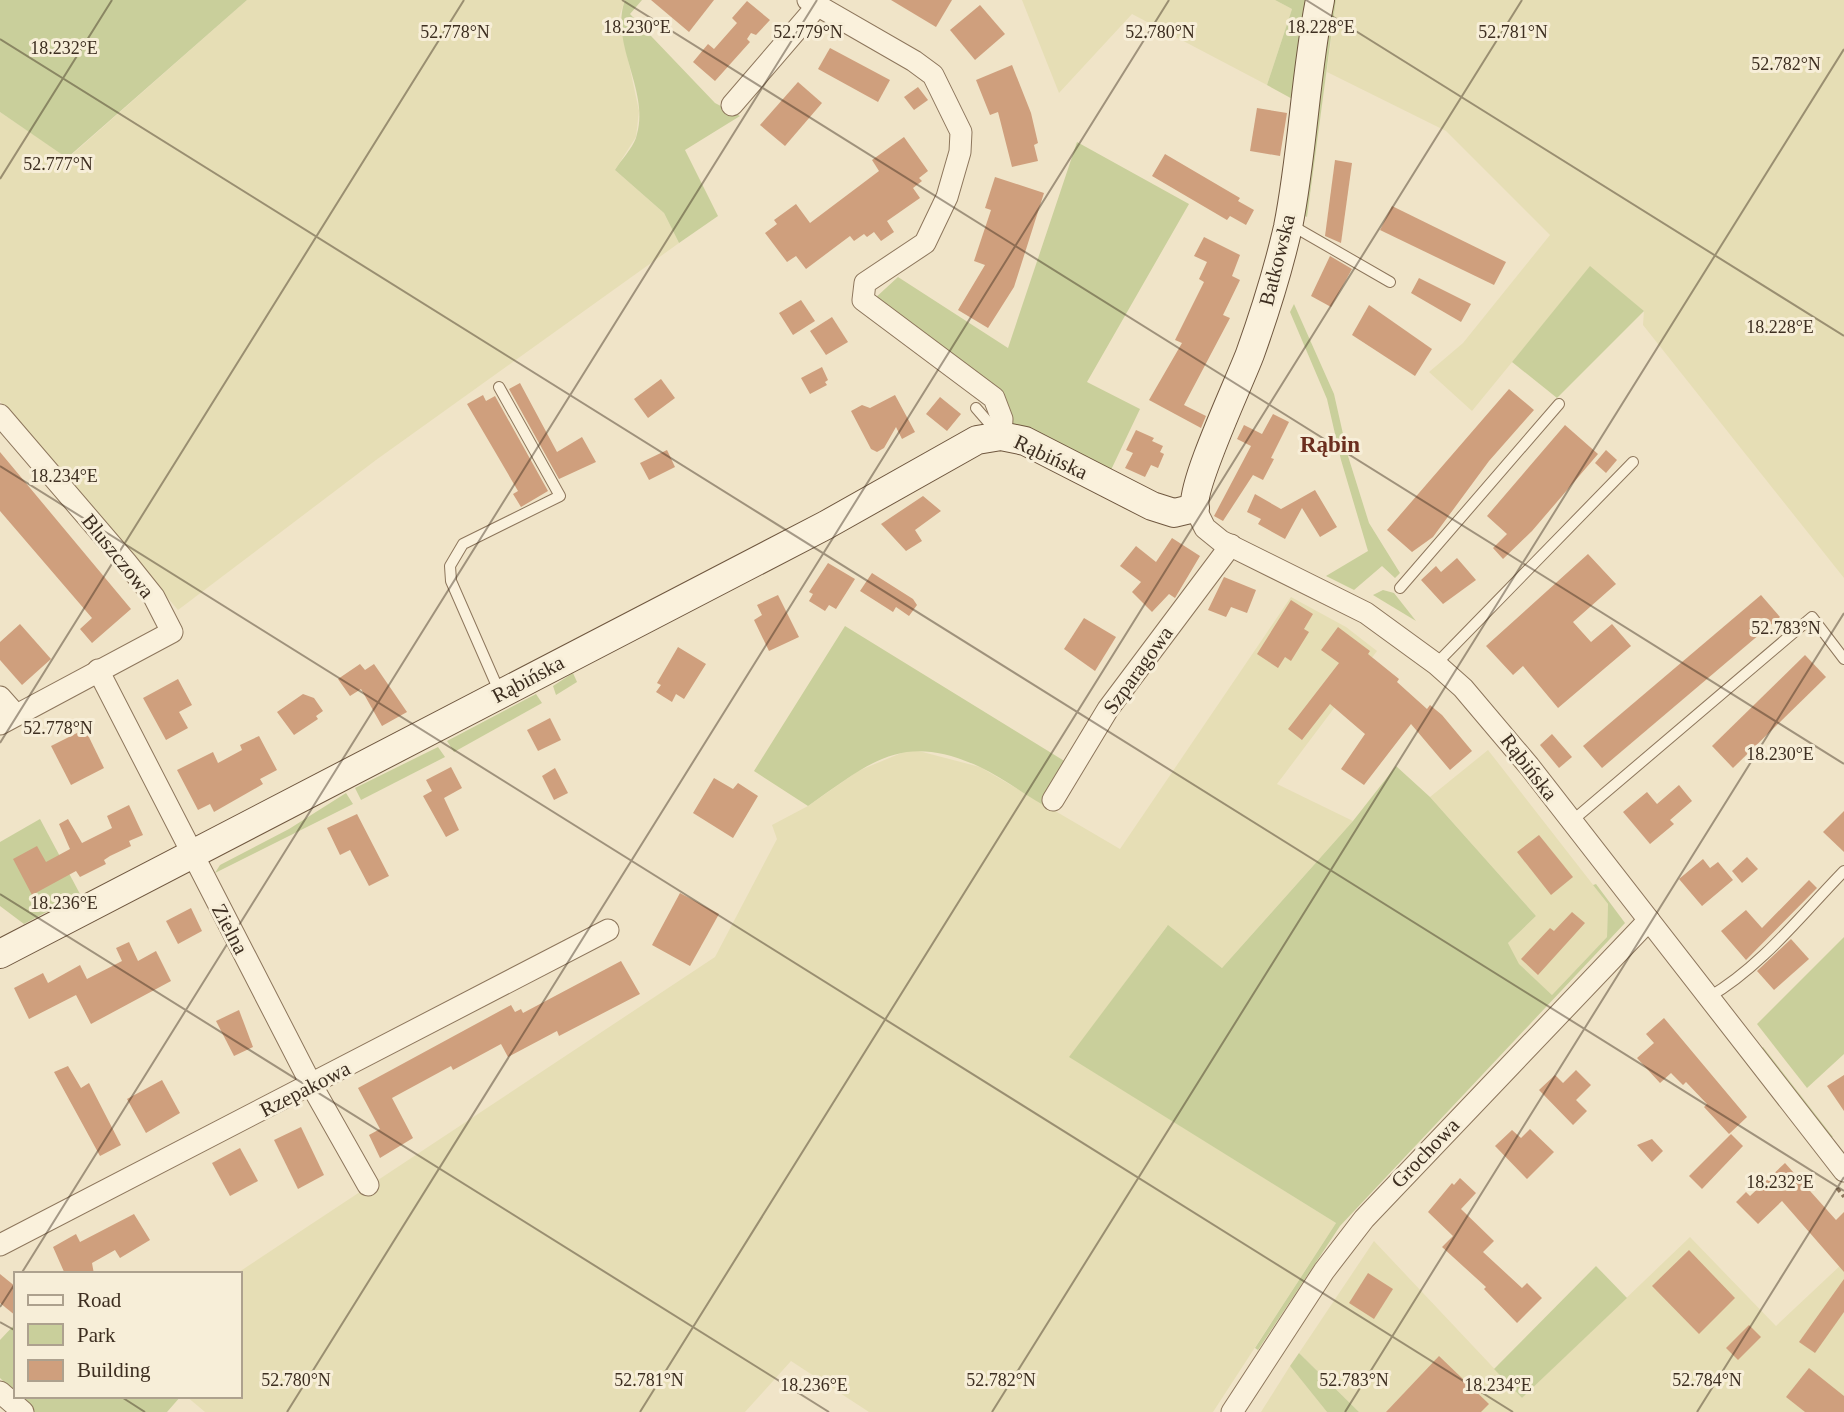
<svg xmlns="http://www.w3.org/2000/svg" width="1844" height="1412" font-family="Georgia,serif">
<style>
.farmland{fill:#e6deb5}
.green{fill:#c9cf9b}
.building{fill:#cf9f7d}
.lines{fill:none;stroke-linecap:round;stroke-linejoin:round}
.lane-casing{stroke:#8d765c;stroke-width:12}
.street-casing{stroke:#8d765c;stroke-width:23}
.secondary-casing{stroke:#6f573f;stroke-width:30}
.path{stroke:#8d765c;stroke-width:3.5;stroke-dasharray:5 3.5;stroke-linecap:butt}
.lane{stroke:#faf1dc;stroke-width:10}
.street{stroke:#faf1dc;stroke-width:21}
.secondary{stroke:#faf1dc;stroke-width:28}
.ticks{fill:none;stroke:#3d2e20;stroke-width:2;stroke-opacity:0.45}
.labels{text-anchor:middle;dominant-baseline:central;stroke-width:6;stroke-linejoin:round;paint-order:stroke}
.street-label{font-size:21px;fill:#3d2e20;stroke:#f7eed8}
.neighbourhood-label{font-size:23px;font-weight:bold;fill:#6b2e1e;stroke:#f7eed8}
.ticks-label{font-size:18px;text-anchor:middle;fill:#3d2e20;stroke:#f7eed8;stroke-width:6;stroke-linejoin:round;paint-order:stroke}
</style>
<rect width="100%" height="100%" fill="#f0e4c8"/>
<g class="farmland">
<path d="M247,0H625L619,17L639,111L636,137L615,170L664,213L679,243L376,460L178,610L0,401V112L68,158Z"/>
<path d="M1022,0H1275L1292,9L1267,85L1132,14L1059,93Z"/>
<path d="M1336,0H1844V578L1643,325L1644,311L1590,267L1472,411L1429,372L1463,343L1550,235L1446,131L1327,72Z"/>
<path d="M1291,597L1346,627L1377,651L1277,784L1353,821L1222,968L1167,926L1070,1057L1336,1223L1213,1412H869L791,1361L745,1412H205L186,1396H240V1274H236L715,957L777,839L772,825L808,806L858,771L911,749L980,767L1120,849Z"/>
<path d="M1488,750L1608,904L1607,937L1552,995L1518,964L1508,943L1536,916L1430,797Z"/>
<path d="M1690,1237L1776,1326L1844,1262V1412H1359L1299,1353L1374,1241L1522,1398Z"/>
<path d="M1290,1366L1327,1412H1261Z"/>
</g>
<g class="green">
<path d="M0,0H247L67,158L0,112Z"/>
<path d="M625,0H642L630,14L715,103L740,116L685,150L718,216L679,243L664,213L615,170C621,160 632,149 636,138C652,93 609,44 625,0Z"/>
<path d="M1275,0H1315L1296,101L1267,85L1292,9Z"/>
<path d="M1327,0H1336L1307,217L1297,212Z"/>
<path d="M1077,142L1189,204L1087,382L1140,409L1110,472L1012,428L873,300L898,277L1008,348Z"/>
<path d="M1590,266L1644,311L1557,398L1512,362Z"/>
<path d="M1294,304L1334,394L1348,456L1369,523L1400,573L1395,578L1382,566L1354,590L1326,576L1368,551L1341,460L1327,399L1290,312Z"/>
<path d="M1383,590L1394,593L1416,621L1373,595Z"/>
<path d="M845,626L1066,762L1110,720L1055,811C1029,799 1006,779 980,767C902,731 871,762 808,806L754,771Z"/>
<path d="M573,673L577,682L556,695L553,686Z"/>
<path d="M536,694L542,703L454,752L447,741Z"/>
<path d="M438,747L445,757L361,800L355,788Z"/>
<path d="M1396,766L1430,797L1536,916L1508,943L1519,964L1552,995L1607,937L1608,904L1593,885L1596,884L1625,923L1340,1226L1258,1350L1255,1348L1336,1223L1069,1057L1168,925L1222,968L1353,821Z"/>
<path d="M346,793L353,804L215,873L220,865L289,829Z"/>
<path d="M40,819L80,894L24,924L0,906V842Z"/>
<path d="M1844,937V1054L1807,1088L1757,1024Z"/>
<path d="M1763,1047L1833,1137H1829L1761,1049Z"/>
<path d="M1596,1266L1627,1298L1522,1398L1494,1369Z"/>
<path d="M16,1323V1394L0,1378V1340Z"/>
<path d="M1299,1353L1359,1412H1327L1290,1366Z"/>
<path d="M18,1396H181L167,1412H34Z"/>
</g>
<g class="building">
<path d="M651,0H714L689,32Z"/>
<path d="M891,0H952L936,27Z"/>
<path d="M747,1L770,20L756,35L751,33L747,39L750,42L715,81L693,62L708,44L714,49L737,23L732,18Z"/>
<path d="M980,5L1005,34L975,60L950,30Z"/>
<path d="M830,48L890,80L878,102L818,69Z"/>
<path d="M1012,65L1031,113L1038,143L1034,145L1038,161L1012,167L998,112L990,115L976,80Z"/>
<path d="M798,82L822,103L785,146L760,125Z"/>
<path d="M918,87L928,100L914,110L904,97Z"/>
<path d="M1257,108L1287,113L1280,156L1250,151Z"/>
<path d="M904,137L928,171L919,178L922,181L913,188L920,198L887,221L894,232L881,241L874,232L867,237L864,234L854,241L850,236L806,269L796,256L787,262L765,233L777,224L774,220L796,204L810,223L879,171L872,160Z"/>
<path d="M1165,154L1240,198L1238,201L1254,210L1246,225L1230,216L1227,220L1152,176Z"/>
<path d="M1335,160L1352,163L1341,243L1325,236Z"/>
<path d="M995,177L1044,193L1014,287L988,328L958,310L985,265L974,261L991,210L985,208Z"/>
<path d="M1392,206L1506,262L1494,285L1380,230Z"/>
<path d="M1204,237L1240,255L1232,276L1240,280L1223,315L1230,318L1184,405L1206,416L1201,428L1149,400L1182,343L1175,340L1204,282L1199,279L1207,262L1194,256Z"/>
<path d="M1330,256L1352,269L1331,307L1311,296Z"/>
<path d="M1419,278L1471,304L1461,322L1411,293Z"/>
<path d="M801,300L815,321L793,335L779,313Z"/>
<path d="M1369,305L1432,349L1415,376L1352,335Z"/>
<path d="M832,317L848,342L826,355L810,331Z"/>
<path d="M822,367L828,380L825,382L827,385L810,394L801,378Z"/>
<path d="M661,379L675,398L648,418L634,399Z"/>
<path d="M520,383L557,452L582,437L596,462L559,479L509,389Z"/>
<path d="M1509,389L1534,410L1489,461L1433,537L1412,552L1387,530Z"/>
<path d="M483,395L486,401L495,396L548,491L521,507L513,494L518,491L467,404Z"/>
<path d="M895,395L915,432L902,439L896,427L884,448L877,452L871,449L851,411L862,405L870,408Z"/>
<path d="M940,397L961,414L947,431L926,414Z"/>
<path d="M1273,414L1289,422L1271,458L1274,459L1263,480L1253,475L1223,521L1214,516L1251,446L1237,439L1244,425L1262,434Z"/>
<path d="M1565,425L1598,454L1532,531L1503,559L1493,548L1507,534L1487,516Z"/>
<path d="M1136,430L1154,438L1152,441L1163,446L1160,452L1164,454L1158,468L1151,465L1145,477L1125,468L1133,453L1126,450Z"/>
<path d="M667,450L675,467L649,480L640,463Z"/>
<path d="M1606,450L1617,460L1606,473L1595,463Z"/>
<path d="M0,452L131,609L92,643L80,629L92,618L0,511Z"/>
<path d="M1315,490L1337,527L1320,537L1302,508L1285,539L1258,524L1261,519L1247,512L1255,494L1281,509Z"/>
<path d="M923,496L941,511L915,530L922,541L906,551L881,524Z"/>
<path d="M1172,538L1200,556L1175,598L1169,594L1152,612L1132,592L1141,582L1120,566L1136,546L1156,562Z"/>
<path d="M1588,554L1616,584L1573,622L1591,642L1612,624L1631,646L1558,708L1523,666L1513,675L1486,646Z"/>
<path d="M1457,558L1476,580L1443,604L1421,580L1436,566L1441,572Z"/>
<path d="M828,563L855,579L836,609L829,605L825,611L809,601L813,594L809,592Z"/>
<path d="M872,573L913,599L917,605L909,616L896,607L893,612L860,591Z"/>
<path d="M1224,577L1256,590L1247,613L1231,607L1226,617L1208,610Z"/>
<path d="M778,595L799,637L769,651L754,620L762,615L757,605Z"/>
<path d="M1761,595L1780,617L1602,768L1583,746Z"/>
<path d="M1291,600L1313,614L1304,629L1309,632L1291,661L1285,657L1278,668L1257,654Z"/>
<path d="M1084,618L1116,637L1095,671L1064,649Z"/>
<path d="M20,624L51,659L22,685L0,660V642Z"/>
<path d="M1338,627L1370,651L1368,654L1399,679L1397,682L1427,709L1430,705L1442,715L1472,751L1450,770L1411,724L1364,785L1341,769L1365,734L1330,704L1302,740L1288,729L1339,663L1321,650Z"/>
<path d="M678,647L706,664L684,699L676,694L672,702L656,692L661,685L657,683Z"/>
<path d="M1805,655L1826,677L1733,768L1712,746Z"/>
<path d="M360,664L365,670L374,664L407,712L382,726L361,689L350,696L338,679Z"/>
<path d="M178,679L192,705L179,712L188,728L166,740L143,698Z"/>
<path d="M303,694L314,698L323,711L316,716L318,719L294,735L277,712Z"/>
<path d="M550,718L561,740L538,751L527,730Z"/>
<path d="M85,729L104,768L71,785L51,746Z"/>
<path d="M1552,734L1572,757L1559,768L1540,745Z"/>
<path d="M259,736L277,770L260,779L263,784L214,812L210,804L198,810L177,770L213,752L218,763L242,750L240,745Z"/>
<path d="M451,767L462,788L444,798L459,830L446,837L423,796L432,791L426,780Z"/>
<path d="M555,768L568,793L554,800L542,776Z"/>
<path d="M714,778L733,789L738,783L758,796L733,838L693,813Z"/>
<path d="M1679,785L1692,801L1670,820L1674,824L1650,844L1623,812L1647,792L1657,804Z"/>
<path d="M129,805L143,835L129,841L131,846L110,856L104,860L106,864L80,877L76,871L32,895L13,859L37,846L46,862L70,849L59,824L68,819L82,843L112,828L107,816Z"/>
<path d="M1844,811V852L1823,832Z"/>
<path d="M357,814L389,876L369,886L350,850L340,855L327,828Z"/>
<path d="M1539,835L1573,877L1551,895L1517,852Z"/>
<path d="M1747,857L1758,869L1742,883L1732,871Z"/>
<path d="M1703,859L1710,868L1718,862L1733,880L1702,906L1679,879Z"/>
<path d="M1809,880L1817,888L1746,960L1721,931L1746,910L1762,928Z"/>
<path d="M680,893L719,914L690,966L652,945Z"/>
<path d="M191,908L202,931L178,944L166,921Z"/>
<path d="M1572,912L1585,923L1538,975L1521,959L1550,928L1554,931Z"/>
<path d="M1791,939L1809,959L1774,990L1757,971Z"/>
<path d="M129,942L138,961L156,951L171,981L91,1024L76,995L29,1019L14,988L43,973L48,983L80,965L87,979L122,961L116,948Z"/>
<path d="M621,961L640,994L559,1036L557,1031L508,1057L501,1044L453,1070L451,1066L392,1098L413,1138L380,1158L369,1135L380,1129L358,1088L511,1005L515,1012L521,1009L523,1013Z"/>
<path d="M239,1010L253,1047L234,1056L216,1021Z"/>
<path d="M1664,1018L1747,1117L1729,1134L1704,1107L1707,1104L1686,1082L1683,1085L1671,1073L1660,1083L1637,1058L1654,1043L1646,1034Z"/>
<path d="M68,1066L81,1088L89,1083L121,1145L100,1156L54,1072Z"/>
<path d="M1576,1070L1591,1085L1576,1100L1587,1111L1573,1125L1539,1090L1555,1075L1563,1083Z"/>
<path d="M1844,1075V1111L1827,1086Z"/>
<path d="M162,1080L180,1113L146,1133L127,1099Z"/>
<path d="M301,1127L324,1175L298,1189L274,1140Z"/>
<path d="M1530,1129L1554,1152L1527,1179L1495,1146L1512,1130L1521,1138Z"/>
<path d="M1731,1134L1743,1146L1702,1189L1689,1176Z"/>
<path d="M1652,1139L1663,1151L1652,1162L1637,1145Z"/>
<path d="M240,1148L258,1181L230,1196L212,1163Z"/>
<path d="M1785,1163L1836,1220L1844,1212V1272L1782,1201L1758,1224L1736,1202L1746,1192L1750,1196Z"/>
<path d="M1460,1178L1476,1193L1461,1209L1494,1241L1483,1252L1522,1288L1527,1283L1542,1298L1517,1323L1484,1289L1486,1287L1442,1247L1453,1236L1428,1212L1452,1183L1454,1185Z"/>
<path d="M134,1214L150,1240L120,1258L115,1250L92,1263L94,1274H65L53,1247L76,1234L80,1242Z"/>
<path d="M1689,1250L1735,1298L1699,1334L1652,1286Z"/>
<path d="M1368,1273L1393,1289L1374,1319L1349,1303Z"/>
<path d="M0,1274L16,1287V1316L0,1303Z"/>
<path d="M1844,1279V1312L1815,1353L1799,1342Z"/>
<path d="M1749,1325L1761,1337L1738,1360L1726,1348Z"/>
<path d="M1439,1356L1489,1404L1481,1412H1386Z"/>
<path d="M1809,1368L1844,1396V1412H1805L1786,1397Z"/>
</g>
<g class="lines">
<defs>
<g id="lane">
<path d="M1291,225L1390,282"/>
<path d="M499,387L560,496L463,544L450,566L451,581L500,693"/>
<path d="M976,408L989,423L992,436"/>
<path d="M1400,588L1559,404"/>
<path d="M1436,664L1633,462"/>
<path d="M1572,821L1812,617L1844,659"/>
<path d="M1709,997C1761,967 1802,914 1844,871"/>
</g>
<g id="street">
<path d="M808,0L914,61L933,75L961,132L960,152L947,197L925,243L865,283L863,300L994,398L1002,419L1001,436"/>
<path d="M732,105L818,5"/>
<path d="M0,415L126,562L154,597L172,632L0,724"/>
<path d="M1195,508L1205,528L1221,541L1366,613L1436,664L1463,688L1529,766L1844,1171"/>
<path d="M98,670L312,1086L368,1185"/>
<path d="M0,697L16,715"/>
<path d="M1053,800L1108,709L1231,545"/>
<path d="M0,1245L608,930"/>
<path d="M0,1392L23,1412"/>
<path d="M1232,1412L1324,1271L1364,1219L1649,920"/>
</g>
<path id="secondary" d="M0,954L826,525L977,440L1001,436L1025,441L1152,506L1174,513L1195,508C1190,487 1239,383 1250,354C1265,312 1278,271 1288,227C1303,152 1305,75 1320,0"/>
</defs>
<use href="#lane" class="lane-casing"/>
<use href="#street" class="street-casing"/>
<use href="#secondary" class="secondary-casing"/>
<path class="path" d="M1837,1188L1844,1197"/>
<use href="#lane" class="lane"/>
<use href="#street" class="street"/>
<use href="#secondary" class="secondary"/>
</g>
<path class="ticks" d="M622,0L1844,764M1306,0L1844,336M0,39L1844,1191M0,179L112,0M0,466L1513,1412M0,743L464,0M0,894L829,1412M21,1274L817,0M0,1307L16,1282M0,1322L16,1331M120,1396L145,1412M287,1412L1169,0M640,1412L1522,0M992,1412L1844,49M1345,1412L1844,613M1697,1412L1844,1177"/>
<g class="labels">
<g class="street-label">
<text transform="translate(1277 260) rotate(-76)">Batkowska</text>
<text transform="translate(1051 457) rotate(25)">Rąbińska</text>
<text transform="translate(118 556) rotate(51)">Bluszczowa</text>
<text transform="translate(1138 670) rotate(-54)">Szparagowa</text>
<text transform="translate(528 679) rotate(-28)">Rąbińska</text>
<text transform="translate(1529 767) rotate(52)">Rąbińska</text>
<text transform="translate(230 929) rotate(62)">Zielna</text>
<text transform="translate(305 1089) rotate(-27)">Rzepakowa</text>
<text transform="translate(1425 1153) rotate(-46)">Grochowa</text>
</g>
<g class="neighbourhood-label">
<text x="1330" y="444">Rąbin</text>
</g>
</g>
<g class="ticks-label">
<text x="637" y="33">18.230°E</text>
<text x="1321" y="33">18.228°E</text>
<text x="455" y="38">52.778°N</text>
<text x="808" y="38">52.779°N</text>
<text x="1160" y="38">52.780°N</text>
<text x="1513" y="38">52.781°N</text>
<text x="64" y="54">18.232°E</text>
<text x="1786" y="70">52.782°N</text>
<text x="58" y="170">52.777°N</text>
<text x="1780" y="333">18.228°E</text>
<text x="64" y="482">18.234°E</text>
<text x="1786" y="634">52.783°N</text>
<text x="58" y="734">52.778°N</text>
<text x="1780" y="760">18.230°E</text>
<text x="64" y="909">18.236°E</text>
<text x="1780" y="1188">18.232°E</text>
<text x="296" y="1386">52.780°N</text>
<text x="649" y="1386">52.781°N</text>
<text x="1001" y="1386">52.782°N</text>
<text x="1354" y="1386">52.783°N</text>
<text x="1707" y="1386">52.784°N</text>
<text x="814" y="1391">18.236°E</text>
<text x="1498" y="1391">18.234°E</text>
</g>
<rect x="14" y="1272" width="228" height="126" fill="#f7eed8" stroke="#ada18e" stroke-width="2"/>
<rect x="28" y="1295" width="35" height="10" fill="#faf1dc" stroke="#ada18e" stroke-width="2"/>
<text x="77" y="1307" font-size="21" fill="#3d2e20">Road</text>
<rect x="28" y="1324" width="35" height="21" fill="#c9cf9b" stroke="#ada18e" stroke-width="2"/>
<text x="77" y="1342" font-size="21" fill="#3d2e20">Park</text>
<rect x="28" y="1360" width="35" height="21" fill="#cf9f7d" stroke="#ada18e" stroke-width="2"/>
<text x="77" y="1377" font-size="21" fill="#3d2e20">Building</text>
</svg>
